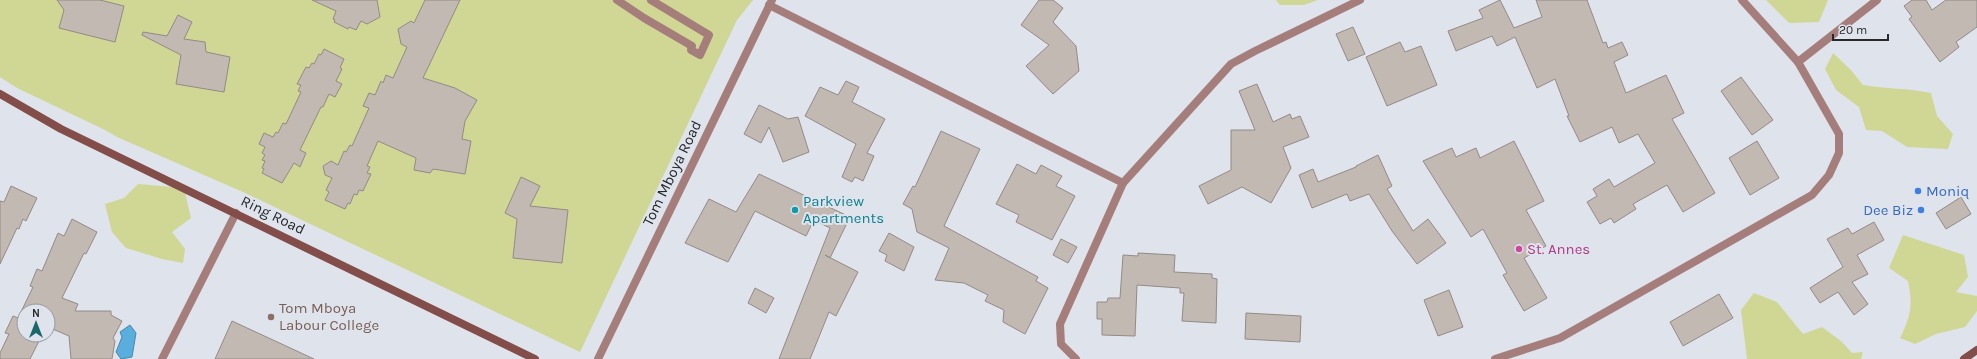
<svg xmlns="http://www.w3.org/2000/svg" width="1977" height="359" font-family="Karla,sans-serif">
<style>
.green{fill:#d0d795}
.water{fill:#59aedd;stroke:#4a86a8}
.building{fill:#c2b9b3;stroke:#938a85}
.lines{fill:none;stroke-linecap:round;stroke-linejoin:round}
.pedestrian{stroke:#a57e7b;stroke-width:8}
.minor{stroke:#a57e7b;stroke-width:8}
.tertiary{stroke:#a57e7b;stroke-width:8}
.secondary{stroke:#834e4a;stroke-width:8}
.shop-dot{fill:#3f7fe0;stroke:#dfe3ec;stroke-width:1.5}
.culture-dot{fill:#0f9aa8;stroke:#dfe3ec;stroke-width:1.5}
.hotel-dot{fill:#d1479c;stroke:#dfe3ec;stroke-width:1.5}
.education-dot{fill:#8d6e63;stroke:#dfe3ec;stroke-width:1.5}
.labels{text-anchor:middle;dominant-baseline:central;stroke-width:4;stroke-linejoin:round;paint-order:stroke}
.street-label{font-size:15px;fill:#26282c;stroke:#dfe3ec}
.shop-label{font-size:15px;fill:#366cbe;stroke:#dfe3ec;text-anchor:start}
.culture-label{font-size:15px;fill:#0d838f;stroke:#dfe3ec;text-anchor:start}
.hotel-label{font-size:15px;fill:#b23c85;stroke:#dfe3ec;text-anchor:start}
.education-label{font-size:15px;fill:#785e54;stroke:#dfe3ec;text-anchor:start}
</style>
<rect width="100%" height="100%" fill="#dfe3ec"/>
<g class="green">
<path d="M0,0H753L737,20L580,352L243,192L117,137L105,130L17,88L0,77Z"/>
<path d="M1276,0H1318L1304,5H1280Z"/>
<path d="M1766,0H1828L1819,22L1789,23Z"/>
<path d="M1833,53L1850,69L1863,85C1886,89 1908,88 1931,93L1937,116L1953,134L1948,149L1907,147L1882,131L1866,130L1859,107L1836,90L1825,69Z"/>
<path d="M138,184L184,188L191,218L172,232L185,249L183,263L162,259L126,248L112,232L105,204L124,198Z"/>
<path d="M1903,235L1964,255L1968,277L1956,292L1977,296V311L1965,327L1936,334L1915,344L1900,338C1911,315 1913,306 1908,281L1889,268Z"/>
<path d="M1754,293L1777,302L1803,334L1822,327L1841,341L1852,353L1863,352L1861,359H1747L1741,310Z"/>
</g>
<path class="water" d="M130,325L136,333L132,357L121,359L116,352L122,337L120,332Z"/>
<g class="building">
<path d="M57,0H100L124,6L115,42L59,28L64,10Z"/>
<path d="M312,0H377L380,17L367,24L361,21L356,30L349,27L348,29L334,22L335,20L333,19L336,11Z"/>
<path d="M425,0H460L423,78L455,88L477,100L465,121L462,139L471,141L465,174L433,169L430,173L414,170L416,158L378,141L367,166L370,167L367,173L371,174L363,191L359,190L357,195L354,194L350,204L348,203L345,209L325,200L329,192L326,190L332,178L325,175L323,166L331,161L338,165L344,151L346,152L350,145L352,146L369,108L363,106L369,93L375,95L381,81L383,83L386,75L393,78L407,47L401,44L398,29L411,21L414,23Z"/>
<path d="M1039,0H1053L1063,8L1053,22L1076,46L1079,71L1053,94L1026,66L1049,45L1021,25Z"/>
<path d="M1500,0L1514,28L1542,17L1536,0H1587L1603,43L1606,42L1608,48L1622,42L1628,55L1614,62L1626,93L1666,75L1684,113L1672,119L1715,193L1683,212L1667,185L1633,204L1636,209L1614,223L1611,218L1600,224L1587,202L1597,196L1593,189L1609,179L1614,187L1655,163L1638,134L1619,143L1612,127L1580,142L1567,116H1569L1555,79L1537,88L1515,37L1497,46L1492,36L1456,51L1448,31L1483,18L1479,10Z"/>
<path d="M1912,0H1926L1932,10L1946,0H1977V27L1956,42L1959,47L1940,62L1909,19L1912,17L1904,6Z"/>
<path d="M178,15L192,22L184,39L205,42L206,52L230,57L224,92L176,84L181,55L142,35L143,32L167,36Z"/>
<path d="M1353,27L1365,54L1348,61L1336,34Z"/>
<path d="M1400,42L1405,52L1421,46L1437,85L1387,106L1366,57Z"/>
<path d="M324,49L344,59L340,68L342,69L336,81L342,84L335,97L329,94L323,107H321L300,150L306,153L300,167L294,163L282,183L262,173L264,169L262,168L265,161L262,160L265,155L262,153L265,147L259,144L264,133L273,137L276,132L278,133L283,123L286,124L301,92L298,91L301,85L297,84L306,67L309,68L312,63L314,64L319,54L321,55Z"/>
<path d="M1741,77L1773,120L1752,135L1721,91Z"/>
<path d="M846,81L859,87L852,102L885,119L867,153L874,156L863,181L855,177L852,182L842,177L856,144L805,116L820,87L838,95Z"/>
<path d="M1257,84L1273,122L1290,114L1292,119L1300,116L1309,137L1283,147L1291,168L1271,203L1242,187L1208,204L1199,186L1231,170V130H1255L1239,91Z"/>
<path d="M759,105L788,119L798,117L809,152L783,162L769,127L761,143L744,134Z"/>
<path d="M941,131L980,149L944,226L1038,277L1036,281L1048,288L1025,334L1003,322L1004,310L985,301L988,295L964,283L935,280L949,248L917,232L912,209L903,204L913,186L915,187Z"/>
<path d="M1514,141L1544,201L1526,210L1546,246L1524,258L1547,298L1524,311L1503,275L1507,273L1483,229L1471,237L1423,161L1452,148L1456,157L1476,148L1480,158Z"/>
<path d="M1757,141L1779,178L1750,195L1729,158Z"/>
<path d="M1378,155L1392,186L1387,189L1413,231L1428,219L1446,243L1417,264L1392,231L1369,194L1350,201L1347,194L1312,208L1299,175L1313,169L1318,182L1356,167V166Z"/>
<path d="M1017,164L1036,174L1041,165L1062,176L1056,186L1075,196L1052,240L1016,222L1019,215L996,204Z"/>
<path d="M759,174L850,217L830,258L825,255L858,272L836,316L829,312L810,359H779L830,228L814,220L806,236L755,211L728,262L685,243L709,199L736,212Z"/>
<path d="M521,177L540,186L530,206L568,210L562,263L513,258L517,219L505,213Z"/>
<path d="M11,186L37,198L26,221L23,219L19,229L17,228L0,264V201L4,202Z"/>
<path d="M1961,197L1971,214L1946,229L1936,213Z"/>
<path d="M72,219L97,232L86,254L84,253L62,298L78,304L75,311H111V315L122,321L113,338L115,341L112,359H71L69,336L48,327V311H24V335H42L30,359H0V353L9,334L5,333L13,316L18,318L33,287L30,286L37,269L42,271L58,233L64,236Z"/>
<path d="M1874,222L1884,240L1857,255L1868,274L1852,282L1868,304L1854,315L1838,292L1820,303L1810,288L1843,267L1827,239L1848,228L1852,234Z"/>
<path d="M889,233L914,247L904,271L885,261L887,255L879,251Z"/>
<path d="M1061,239L1077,247L1068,263L1053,255Z"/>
<path d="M1138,253L1175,255L1174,272L1212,274V278L1217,279L1216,323L1182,321L1184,293H1180V288L1137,285L1135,336L1102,335V319H1097V302H1107L1108,298H1120L1123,255L1138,256Z"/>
<path d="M755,288L774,298L766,313L748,303Z"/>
<path d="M1449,290L1463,327L1438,336L1424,300Z"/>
<path d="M1719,294L1733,318L1683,346L1670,322Z"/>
<path d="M1246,313L1301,316L1300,342L1245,339Z"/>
<path d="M232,321L314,359H215Z"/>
</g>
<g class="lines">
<path class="pedestrian" d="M617,0L644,18L692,46L691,50L700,55L709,35L651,0"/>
<g class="minor">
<path d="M1742,0L1798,62"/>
<path d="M1123,183L1231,64L1255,51L1360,0"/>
<path d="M162,359L236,213"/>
</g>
<g class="tertiary">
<path d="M769,5L1123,183L1060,324L1061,344L1076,359"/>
<path d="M598,359L772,0"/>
<path d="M1495,359L1560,338L1812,195L1829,175L1839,153V134L1798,62L1877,0"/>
</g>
<g class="secondary">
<path d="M0,94L61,129L535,359"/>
<path d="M1964,359L1977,350"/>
</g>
</g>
<g class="shop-dot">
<circle cx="1918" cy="191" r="4"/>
<circle cx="1921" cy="210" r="4"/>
</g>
<circle class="culture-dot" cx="795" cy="210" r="4"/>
<circle class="hotel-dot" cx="1519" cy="249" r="4"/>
<circle class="education-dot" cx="271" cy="317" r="4"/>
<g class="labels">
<g class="street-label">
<text transform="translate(672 173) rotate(-64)">Tom Mboya Road</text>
<text transform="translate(273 215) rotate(26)">Ring Road</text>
</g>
<g class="shop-label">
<text x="1926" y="191">Moniq</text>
<text x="1913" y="210" text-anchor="end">Dee Biz</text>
</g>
<g class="culture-label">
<text x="803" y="201">Parkview<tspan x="803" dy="17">Apartments</tspan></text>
</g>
<g class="hotel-label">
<text x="1527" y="249">St. Annes</text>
</g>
<g class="education-label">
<text x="279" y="308">Tom Mboya<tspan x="279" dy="17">Labour College</tspan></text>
</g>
</g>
<g transform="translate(36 323)"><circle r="19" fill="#dfe3ec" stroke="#95989f"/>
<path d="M0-3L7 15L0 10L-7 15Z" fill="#1a686d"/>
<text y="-6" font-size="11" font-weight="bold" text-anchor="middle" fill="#26282c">N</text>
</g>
<path d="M1833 34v6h55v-6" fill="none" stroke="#26282c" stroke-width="2"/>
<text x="1839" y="34" font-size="12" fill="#26282c" stroke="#dfe3ec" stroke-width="3" paint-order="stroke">20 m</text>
</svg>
